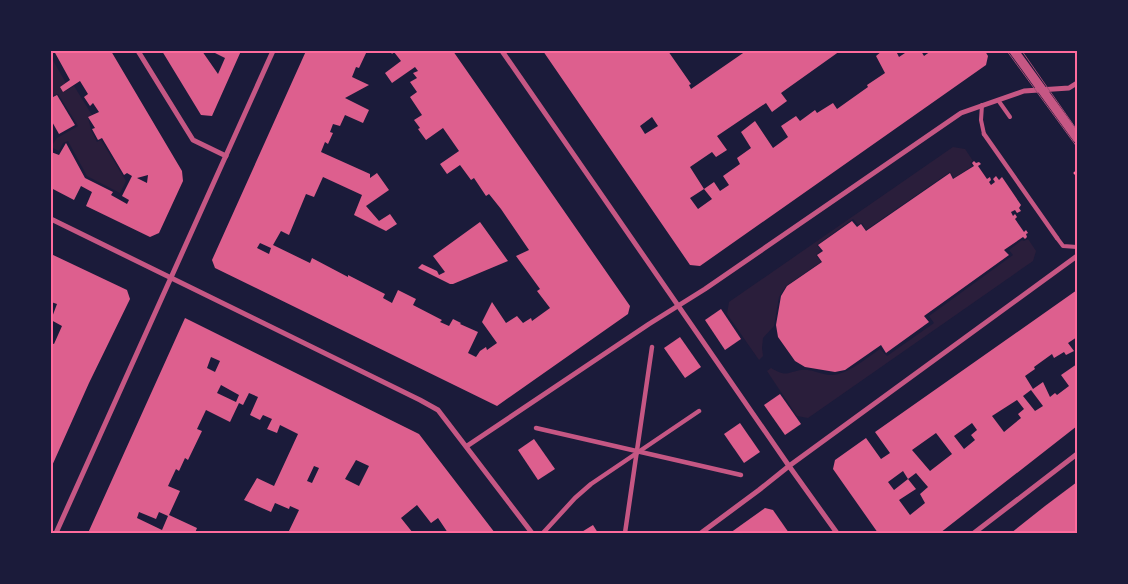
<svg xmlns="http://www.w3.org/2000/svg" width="1128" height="584" font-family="'Noto Sans',sans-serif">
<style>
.green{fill:#2a1e3b}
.building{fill:#dd5f8e;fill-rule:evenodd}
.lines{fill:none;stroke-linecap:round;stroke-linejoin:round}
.path{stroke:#ff6b9d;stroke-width:3}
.service{stroke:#c65784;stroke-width:4}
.pedestrian{stroke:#c65784;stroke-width:4.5}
.minor{stroke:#c65784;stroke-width:5}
.tertiary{stroke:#c65784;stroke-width:9}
.tram{stroke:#a44b75;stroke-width:1}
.neatline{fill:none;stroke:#ff6b9d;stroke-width:2}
</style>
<rect width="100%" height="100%" fill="#1b1b3a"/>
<g class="green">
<path d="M51,57L66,83L60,87L63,92L74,86L92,115L88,117L91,130L97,142L101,140L126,181L120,193L87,176L68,141L63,143L59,151L51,147L57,138L78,126L58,94L51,97Z"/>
<path d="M953,147L965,149L973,161L970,163L972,166L954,178L950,172L866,230L862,223L858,225L853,219L817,245L821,251L816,255L821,262L786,286L779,297L774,326L763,338L762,348L763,356L759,360L727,314L729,302Z"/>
<path d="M1028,239L1036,251L1033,261L808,418L797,416L767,371L771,368C786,377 786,373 801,370C810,368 822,375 832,375C849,374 866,358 880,349L887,356L934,323L929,316L1013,255L1009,250L1022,240L1024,241Z"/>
</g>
<g class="building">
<path d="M54,51H111L182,171L183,181L159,233L150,237L86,206L92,192L81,186L74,200L51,188V152L59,155L66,143L85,178L113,192L111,195L127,204L129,200L122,196L132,176L127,173L124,175L102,138L98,140L92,129L95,128L88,117L99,112L93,103L90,106L84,97L88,94L80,81L63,92L60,87L70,80ZM148,175L147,183L137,178Z"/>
<path d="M162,51H202L218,74L225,58L211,51H241L212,116L201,115Z"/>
<path d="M306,51H367L359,68L356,67L352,77L369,85L345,98L369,110L363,123L345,115L340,126L333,124L330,132L333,133L328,144L325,142L321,152L370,174V178L377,173L389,190L366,206L379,221L390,214L397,224L386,231L354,215L362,195L323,177L314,197L306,194L289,235L281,231L273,245L310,263L312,258L348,277V275L385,294L383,298L392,303L398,290L416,299L413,305L442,320L440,322L449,326L453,319L461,323L460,324L478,332L468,353L476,357L480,351L486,347L487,350L497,343L482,322L492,302L506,323L517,316L523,323L531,318L532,321L550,308L537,291L540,289L516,256L529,250L501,209L489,194L486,196L474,178L471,180L460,165L447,174L440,164L459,151L443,128L426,140L418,129L420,128L414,120L422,115L410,97L417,92L410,82L417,78L413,73L418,71L415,67L392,83L385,73L401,61L394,52L392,54L390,51H453L630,306L628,314L497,406L215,268L212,260ZM260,243L271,248L269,254L257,248Z"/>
<path d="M543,51H668L691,84L689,85L691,89L746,51H840L781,93L787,101L772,112L766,103L717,136L727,150L716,157L712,152L690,167L704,189L714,182L720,191L729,185L723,176L740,164L737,158L751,148L741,132L755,121L773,148L788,137L781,126L796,116L800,121L815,110L817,113L833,103L837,109L868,87L867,85L885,73L876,56L882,51H896L899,57L908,51H921L924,56L931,51H985L988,56L986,65L700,266L690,265ZM652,117L658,126L645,134L640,126ZM704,189L712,199L698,209L690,198Z"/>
<path d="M57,95L75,125L59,134L51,120V98Z"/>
<path d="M974,161L976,163L979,162L981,164L978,166L987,179L990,177L991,180L989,182L991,185L995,182L993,179L996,176L999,180L1002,177L1021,205L1019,208L1021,211L1017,213L1015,210L1011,212L1013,216L1015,214L1017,217L1015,219L1024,232L1026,230L1028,233L1026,234L1027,237L1025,239L1023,237L1004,250L1009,255L924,316L929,322L886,353L881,345L845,370L835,372L805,367L795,361L778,337L776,325L781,296L787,286L822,262L817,255L823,251L818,245L852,221L857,227L861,224L866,231L950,173L953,179L974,166L972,163Z"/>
<path d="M480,222L508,261L453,284H450L418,268L422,264L437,271L439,275L445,272L433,256Z"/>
<path d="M51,254L127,290L130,299L89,383L51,468V343L54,344L62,326L51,320L57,304L51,302Z"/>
<path d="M1077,290V337L1068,343L1074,351L1066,355L1064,352L1054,358L1052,354L1034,367L1035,369L1025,376L1033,389L1043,382L1050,397L1055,393L1057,395L1069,386L1061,375L1077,364V426L940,533H878L833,469L835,460L866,438L881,459L890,453L875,432ZM1031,390L1043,406L1035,411L1023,396ZM1017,400L1024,409L1018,414L1021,418L1004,432L992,416ZM972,423L977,430L971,435L975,440L964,449L954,436ZM936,433L952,454L930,471L912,450ZM903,471L908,479L916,473L928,487L920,494L925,503L910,515L899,500L916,489L908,479L894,490L888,482Z"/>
<path d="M721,309L741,339L725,350L705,320Z"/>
<path d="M185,318L419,434L495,533H448L438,518L431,523L417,505L401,518L413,533H339L338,531L288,533L299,510L290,506L289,509L275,503L271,512L244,500L257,478L274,486L298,434L280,425L277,433L267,429L272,419L263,415L260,420L250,415L258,397L249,393L243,405L239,403L230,422L206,410L197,429L202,431L188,460L185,458L179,471L176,469L168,486L180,491L169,515L197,528L195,533H88ZM211,357L220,361L215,372L207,368ZM221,385L239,395L236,402L217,393ZM356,460L369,466L359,486L345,479ZM314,466L319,468L312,483L307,481ZM139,512L156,519L159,512L168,516L162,530L137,518Z"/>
<path d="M680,337L701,367L685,378L664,348Z"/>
<path d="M780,394L801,424L785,435L764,405Z"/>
<path d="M740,423L760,452L744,463L724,434Z"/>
<path d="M534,439L555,469L538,480L518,450Z"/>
<path d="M1077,482V533H1011L1045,506Z"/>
<path d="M765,508L773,510L789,533H730Z"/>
<path d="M593,525L598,533H580Z"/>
</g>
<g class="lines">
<path class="path" d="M1075,173L1077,172"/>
<g class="service">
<path d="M998,100L1010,117"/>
<path d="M982,105L981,120L984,134"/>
<path d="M1057,238L1063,246L1077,247"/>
</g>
<g class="pedestrian">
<path d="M984,134L1057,238"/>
<path d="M536,428L741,475"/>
<path d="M543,533L575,498L591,484L699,411"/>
<path d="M625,533L652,347"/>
</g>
<g class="minor">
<path d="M138,51L193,140L226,156"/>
<path d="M502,51L789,466L837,533"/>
<path d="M51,219L420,400L438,410L532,533"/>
<path d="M467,446L649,324L705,289L961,113L1024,91L1069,88L1077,83"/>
<path d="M56,533L273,51"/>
<path d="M701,533L759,490L789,466L1077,256"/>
<path d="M974,533L1077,454"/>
</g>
<path class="tertiary" d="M1014,51L1077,138"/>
<g class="tram">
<path d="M1007,51L1077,147"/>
<path d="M1022,51L1077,130"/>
</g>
</g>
<rect width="1128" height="584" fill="none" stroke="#1b1b3a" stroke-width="105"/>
<rect x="52" y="52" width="1024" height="480" class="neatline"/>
</svg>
